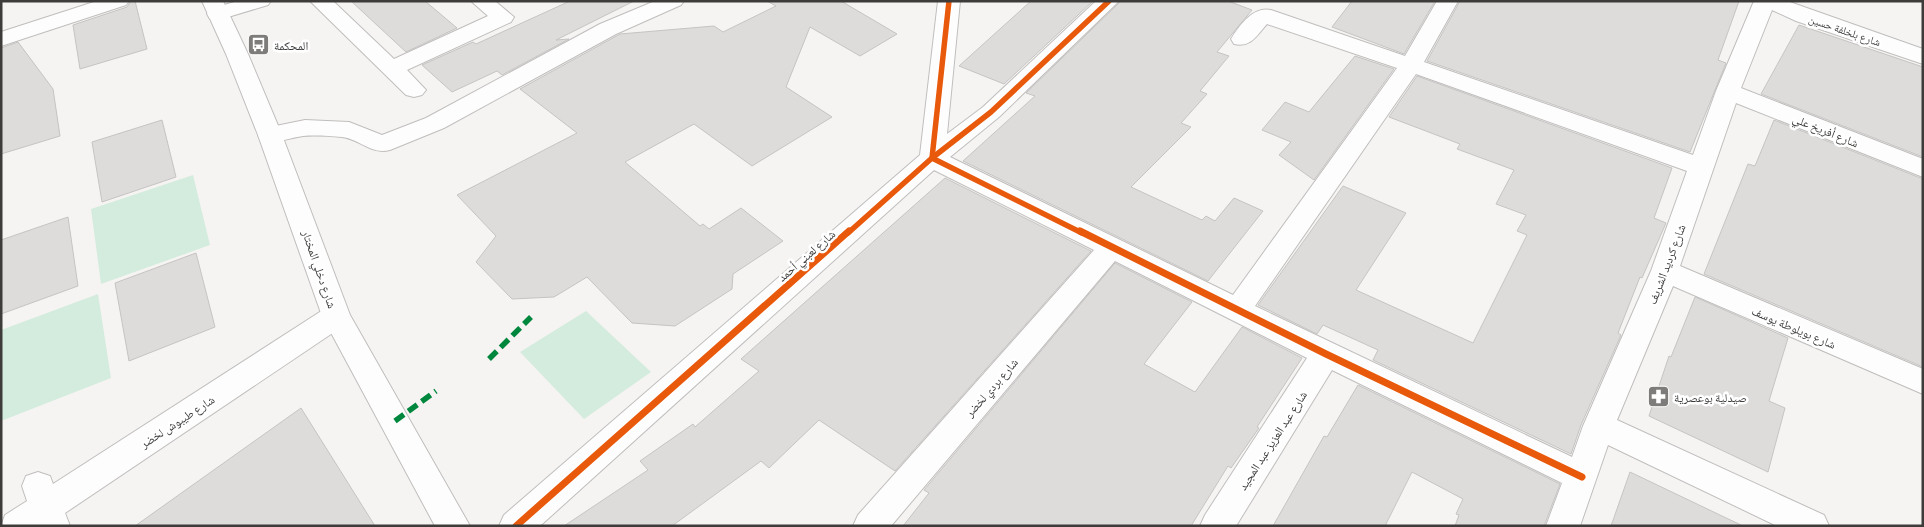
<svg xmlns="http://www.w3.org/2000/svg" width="1924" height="527" font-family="Barlow,'Noto Naskh Arabic',sans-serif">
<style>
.green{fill:#d4ecde}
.building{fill:#dedcdb;stroke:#c6c4c3}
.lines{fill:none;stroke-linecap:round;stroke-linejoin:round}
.minor-casing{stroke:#c0bebd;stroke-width:2}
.major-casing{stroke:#c0bebd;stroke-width:2}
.minor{fill:#fefdfd;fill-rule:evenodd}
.major{fill:#fefdfd;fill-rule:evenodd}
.quiet{stroke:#00873e;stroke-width:5.5;stroke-dasharray:11 5.5;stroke-linecap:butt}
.cycleway-far1-casing{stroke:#fff;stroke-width:8}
.cycleway-casing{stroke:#fff;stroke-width:10}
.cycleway-far1{stroke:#e8590c;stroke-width:5.5}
.cycleway{stroke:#e8590c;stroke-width:7}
.labels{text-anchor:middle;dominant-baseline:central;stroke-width:5;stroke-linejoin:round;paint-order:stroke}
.far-street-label{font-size:11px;fill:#3d3c3b;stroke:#fff}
.poi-label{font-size:12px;fill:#3d3c3b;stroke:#fff;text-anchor:start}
.street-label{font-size:12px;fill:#3d3c3b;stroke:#fff}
</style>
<rect width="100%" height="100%" fill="#f6f4f2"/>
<g class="green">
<path d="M193,175L210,245L101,284L91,209Z"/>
<path d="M98,294L111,378L1,421V330Z"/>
<path d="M586,311L651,372L584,419L520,352Z"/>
</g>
<g class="building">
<path d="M131,1H135L147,49L80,69L73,25L127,7Z"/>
<path d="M351,1H425L457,28L406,52Z"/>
<path d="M570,1H634L556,40L569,39L502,75L497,71L452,92L422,65L473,42L476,44Z"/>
<path d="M767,1H841L897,34L860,56L810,27L786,87L832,117L752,166L694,124L625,162L700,226L703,224L709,229L741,208L783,241L733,274L732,289L675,326L632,323L587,277L554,297L512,299L476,262L496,236L457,195L577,133L520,89L620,34L714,26L723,32L776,6Z"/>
<path d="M1031,1H1093L1004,84L959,66Z"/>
<path d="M1121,1H1228L1252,10L1217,52L1229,56L1200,91L1207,94L1181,123L1191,127L1131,187L1202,220L1206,216L1215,221L1234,198L1263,211L1208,281L963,161L1035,96L1026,93Z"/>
<path d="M1352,1H1435L1404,54L1332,27Z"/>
<path d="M1460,1H1739L1718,60L1726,63L1690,152L1427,61Z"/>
<path d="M1799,25L1923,67V157L1761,94Z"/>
<path d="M18,42L53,89L60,136L1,154V48Z"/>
<path d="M1355,56L1394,69L1314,180L1279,155L1291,142L1262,130L1285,102L1309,112Z"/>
<path d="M1417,76L1672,168L1654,218L1666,223L1642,278L1640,277L1618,333L1621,335L1581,425L1571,454L1373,360L1378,350L1323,325L1317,334L1258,305L1343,186L1406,213L1356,290L1473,343L1527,235L1517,231L1526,215L1496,204L1514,170L1457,149L1460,144L1389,117Z"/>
<path d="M162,120L176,177L102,202L92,142Z"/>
<path d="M1774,120L1923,179V367L1704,274L1748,164L1755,166Z"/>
<path d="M945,178L1091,251L895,471L819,420L769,468L761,461L672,526H564L648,470L640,461L693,424L695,427L759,371L741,359Z"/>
<path d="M68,217L78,286L1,314V240Z"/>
<path d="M196,253L215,327L129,361L115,283Z"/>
<path d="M1115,263L1192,302L1144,364L1195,392L1242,327L1302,358L1257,427L1259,428L1231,468L1228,466L1191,526H903L929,493L924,490Z"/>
<path d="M1695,297L1788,338L1769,401L1785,408L1768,472L1649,416L1669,356L1671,357Z"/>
<path d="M1358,385L1560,484L1544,526H1455L1459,515L1456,514L1463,499L1412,472L1385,526H1273L1324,436L1327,437Z"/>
<path d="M301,408L375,526H135Z"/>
<path d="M1630,472L1743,526H1611Z"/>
</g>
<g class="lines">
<defs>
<g id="minor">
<path d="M97,1H129L126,5L1,46V32Z"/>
<path d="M238,1H271L268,5L218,20L210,19L207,14L210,9Z"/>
<path d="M310,1H333L394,59L488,16L471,1H495L514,17L511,22L407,70L426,90L422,95L414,97L406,95Z"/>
<path d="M655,1H684L681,5L616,34L444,128L390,150C371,155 360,139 342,137C330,136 315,135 303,136C289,138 276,144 261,141L258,135L261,129L305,120L349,122L382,135L426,118L600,24Z"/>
<path d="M938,1H960L947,134L983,107L1096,1H1119L999,117L950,157L1233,295L1397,68L1267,24C1257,35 1251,48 1234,44L1231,39C1240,25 1253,6 1271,10L1405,56L1437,1H1458L1424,62L1693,155L1716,91L1754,1H1787L1923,49V64L1796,21L1772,10L1741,88L1923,159V177L1736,103L1680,266L1923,369V394L1673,286L1617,420L1824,515L1829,526H1777L1608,445L1580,526H1546L1562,483L1332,370L1236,526H1200L1205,515L1307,358L1115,261L891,526H853L858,515L1094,250L934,170L540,526H499L504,515L920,155ZM1416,74L1687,171L1651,271L1583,426L1572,457L1255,306Z"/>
<path d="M336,305L346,308L350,316L346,324L65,513L70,526H1L5,515L27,501L22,486L26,476L38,472L50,476L53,484L326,308Z"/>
</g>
<path id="major" d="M202,1H223L248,54L282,135L350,315L470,526H435L322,316L258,135L226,54Z"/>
</defs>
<use href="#minor" class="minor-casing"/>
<use href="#major" class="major-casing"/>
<use href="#minor" class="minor"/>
<use href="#major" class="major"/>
<g class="quiet">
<path d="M489,359L531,317"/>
<path d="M395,421L436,391"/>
</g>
<defs>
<g id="cycleway-far1">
<path d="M949,1L932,158L1082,233"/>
<path d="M848,233L932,158L991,112L1109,1"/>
</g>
<g id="cycleway">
<path d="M1080,231L1326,354L1582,477"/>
<path d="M516,526L849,231"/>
</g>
</defs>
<use href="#cycleway-far1" class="cycleway-far1-casing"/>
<use href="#cycleway" class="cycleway-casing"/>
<use href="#cycleway-far1" class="cycleway-far1"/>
<use href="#cycleway" class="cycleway"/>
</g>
<defs>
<symbol id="bus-square" viewBox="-11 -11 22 22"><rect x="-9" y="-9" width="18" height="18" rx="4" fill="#7e7c7b" stroke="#fff"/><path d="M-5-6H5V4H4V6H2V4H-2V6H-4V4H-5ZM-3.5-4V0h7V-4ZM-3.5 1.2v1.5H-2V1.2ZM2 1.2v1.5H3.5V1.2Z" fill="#fff"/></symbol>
<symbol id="pharmacy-square" viewBox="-11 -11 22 22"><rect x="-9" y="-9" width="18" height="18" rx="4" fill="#7e7c7b" stroke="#fff"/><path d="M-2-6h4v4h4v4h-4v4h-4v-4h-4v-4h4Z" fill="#fff"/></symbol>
</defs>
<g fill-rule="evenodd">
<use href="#bus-square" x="246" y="32" width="25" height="25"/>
<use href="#pharmacy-square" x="1646" y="384" width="25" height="25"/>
</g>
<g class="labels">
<g class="far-street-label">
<text transform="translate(1845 30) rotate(19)">شارع بلخلفة حسين</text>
</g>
<g class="poi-label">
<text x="274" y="45">المحكمة</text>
<text x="1674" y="397">صيدلية بوعصرية</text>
</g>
<g class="street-label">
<text transform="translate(1826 130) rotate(22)">شارع أفريخ علي</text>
<text transform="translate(806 255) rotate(-41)">شارع لعبني أحمد</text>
<text transform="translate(1666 264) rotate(-69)">شارع كرديد الشريف</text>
<text transform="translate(320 269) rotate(71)">شارع دخلي المختار</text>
<text transform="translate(1794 327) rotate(23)">شارع بويلوطة يوسف</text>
<text transform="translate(991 387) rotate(-49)">شارع بردي لخضر</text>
<text transform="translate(177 421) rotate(-33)">شارع طيبوش لخضر</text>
<text transform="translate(1272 440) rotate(-57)">شارع عبد العزيز عبد المجيد</text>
</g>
</g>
<rect width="1924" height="527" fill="none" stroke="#3d3c3b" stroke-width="5"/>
</svg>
